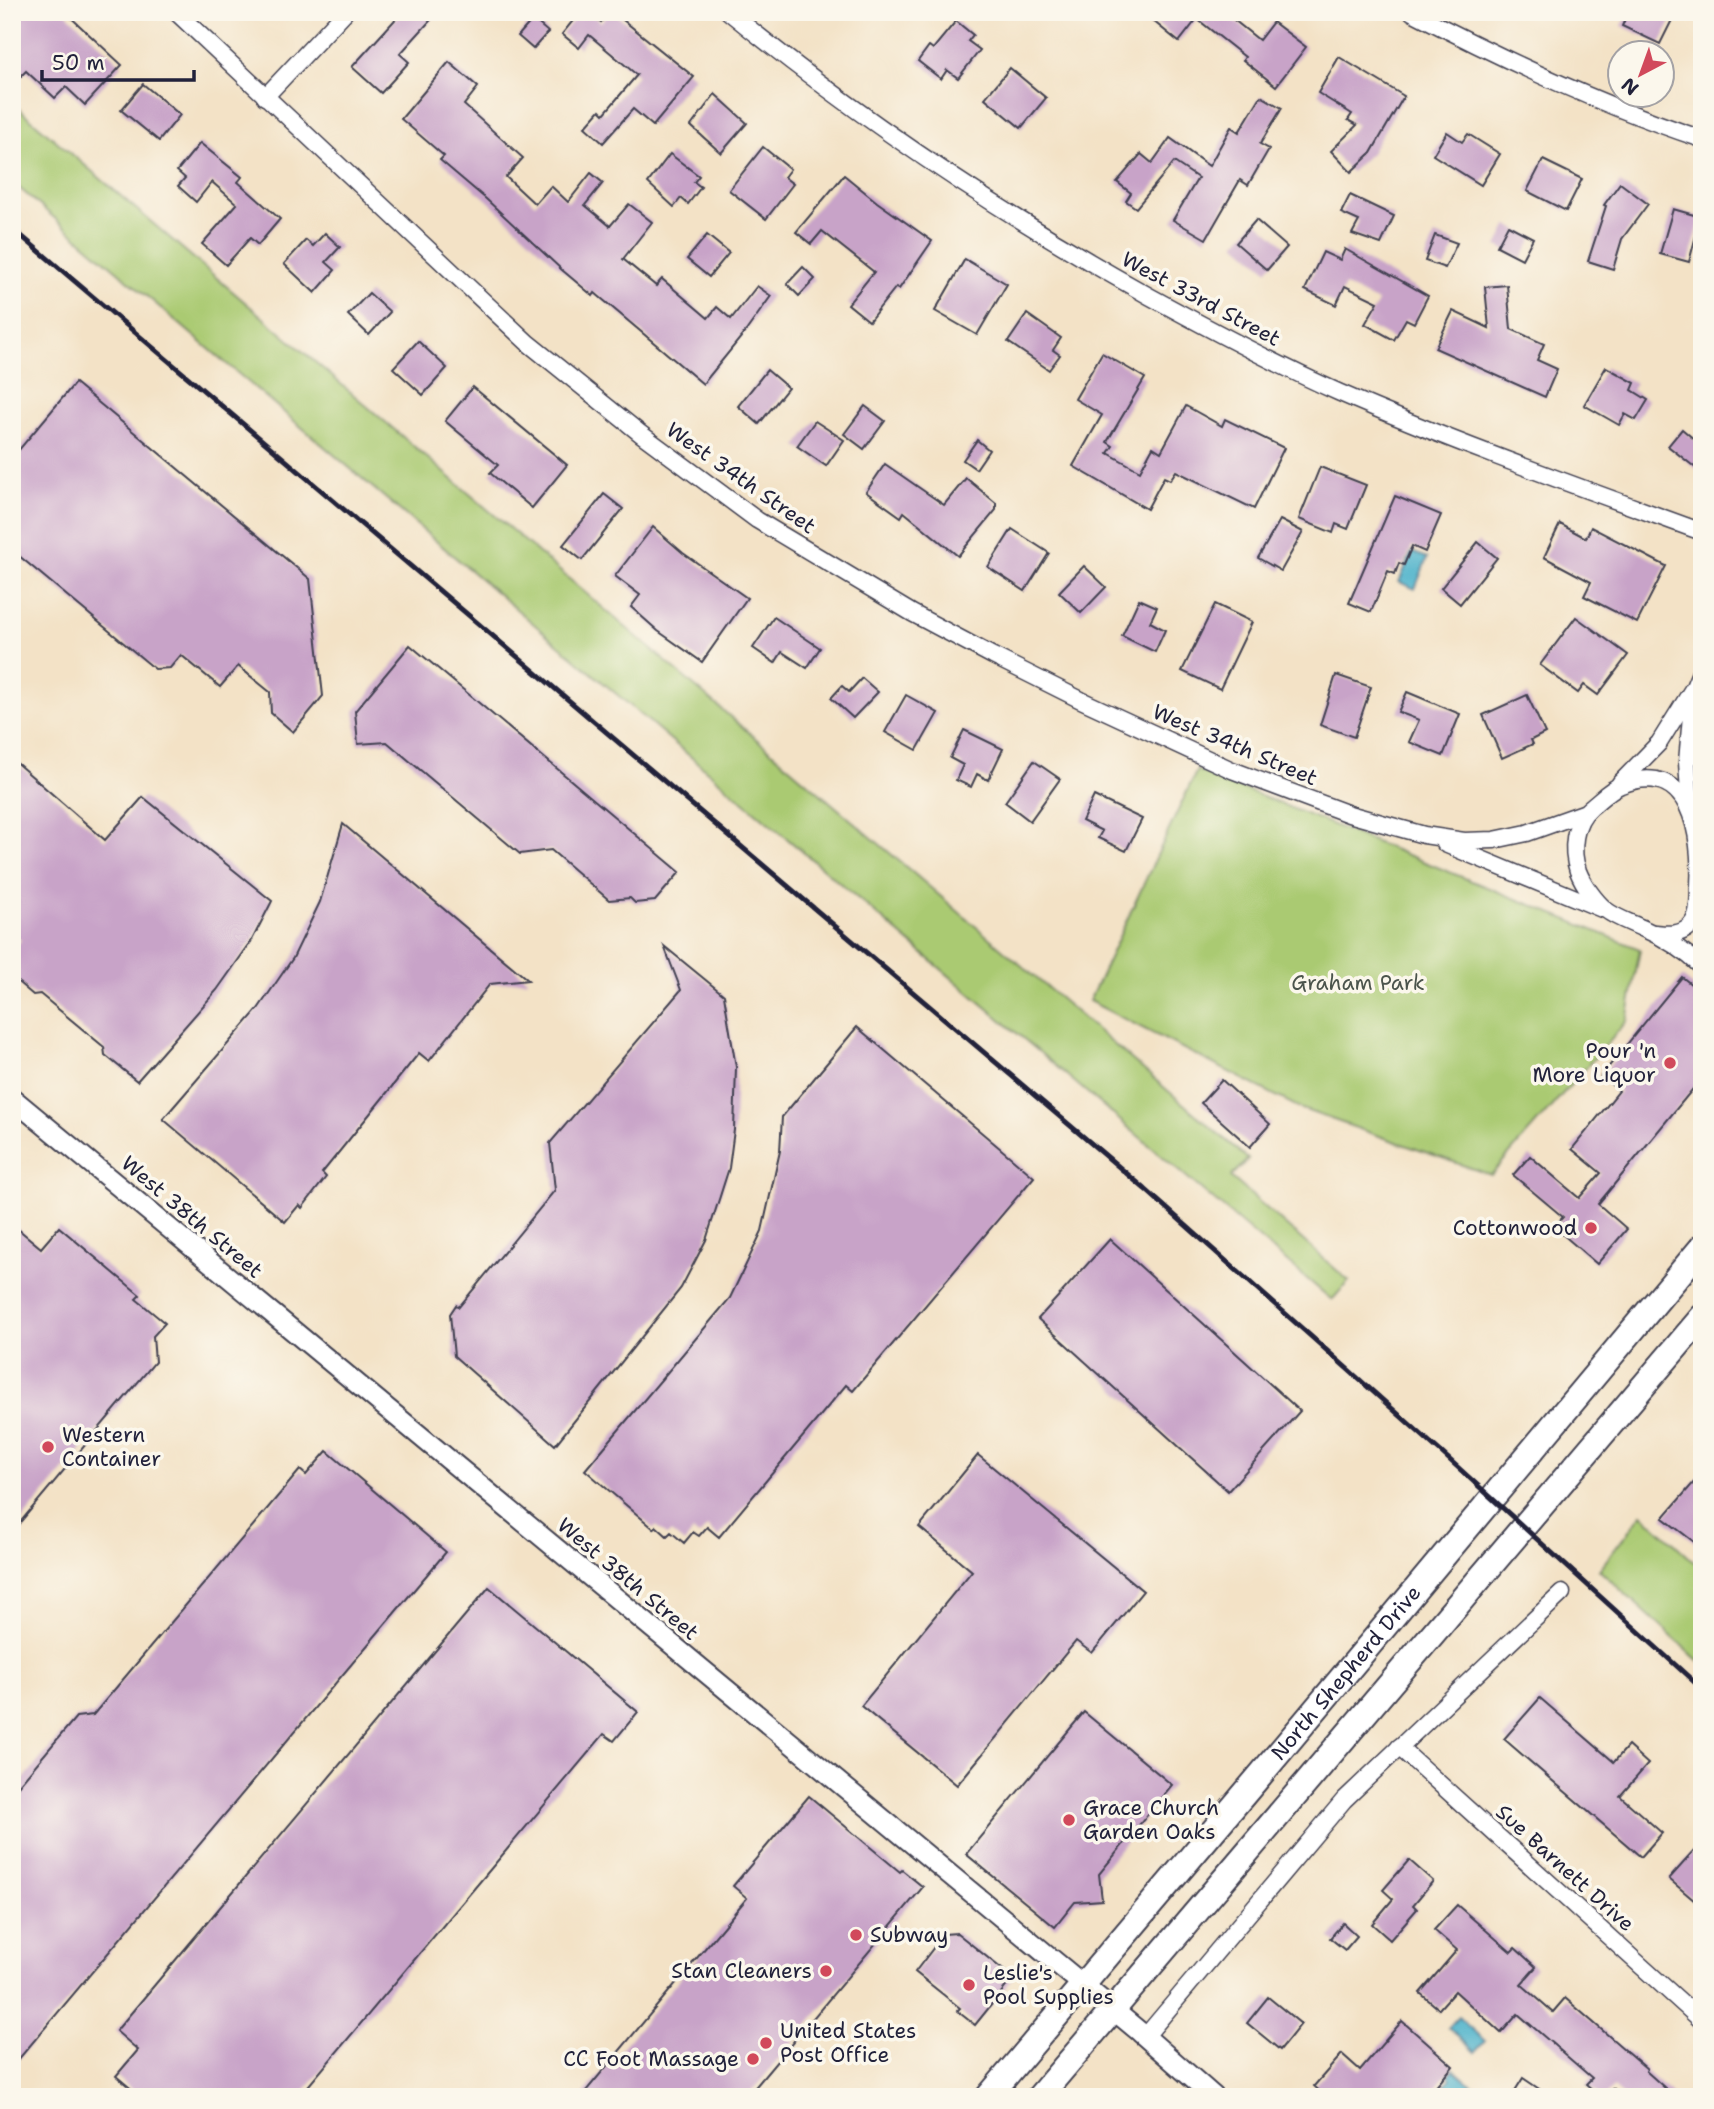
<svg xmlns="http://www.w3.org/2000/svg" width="1714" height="2109" font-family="'Shantell Sans',sans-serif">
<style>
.green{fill:#aaca72;stroke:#667656;stroke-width:2}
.water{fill:#4db2cb;stroke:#386a83;stroke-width:2}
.building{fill:#c8a3c8}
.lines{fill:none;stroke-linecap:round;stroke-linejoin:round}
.minor-casing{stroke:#413f50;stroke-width:19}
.tertiary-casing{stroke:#413f50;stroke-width:23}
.primary-casing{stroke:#413f50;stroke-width:28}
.minor{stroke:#fff;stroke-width:16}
.tertiary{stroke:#fff;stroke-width:19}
.primary{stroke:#fff;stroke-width:24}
.rail{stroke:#22223b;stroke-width:5}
.poi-dot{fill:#d1495b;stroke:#fbf7ec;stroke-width:2.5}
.labels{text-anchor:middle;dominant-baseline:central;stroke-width:7;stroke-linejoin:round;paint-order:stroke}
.street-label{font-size:21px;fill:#22223b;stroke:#fbf7ec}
.park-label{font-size:21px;fill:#4b544c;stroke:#fbf7ec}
.poi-label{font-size:21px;fill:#22223b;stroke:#fbf7ec;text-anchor:start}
</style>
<rect width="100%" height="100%" fill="#fbf7ec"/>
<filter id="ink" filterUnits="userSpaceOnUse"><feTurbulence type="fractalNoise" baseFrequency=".0143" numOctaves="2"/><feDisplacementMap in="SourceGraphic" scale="14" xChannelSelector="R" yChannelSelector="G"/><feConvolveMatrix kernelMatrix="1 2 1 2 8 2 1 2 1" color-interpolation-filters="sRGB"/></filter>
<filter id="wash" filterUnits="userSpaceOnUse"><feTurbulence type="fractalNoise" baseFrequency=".00686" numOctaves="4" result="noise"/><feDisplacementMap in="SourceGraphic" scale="28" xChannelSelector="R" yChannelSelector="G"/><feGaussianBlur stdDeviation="1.57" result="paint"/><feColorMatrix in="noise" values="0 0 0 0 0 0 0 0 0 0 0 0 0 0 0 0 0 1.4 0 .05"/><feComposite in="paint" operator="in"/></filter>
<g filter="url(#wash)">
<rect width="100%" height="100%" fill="#f3e2c6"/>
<g class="green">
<path d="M12,103L1248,1159L1231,1177L1349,1281L1332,1300L12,182Z"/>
<path d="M1197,770L1640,949L1627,1021L1491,1175L1302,1109L1089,1001Z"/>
<path d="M1642,1514L1702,1569V1664L1599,1570Z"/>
</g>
<g class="water">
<path d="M1412,552L1427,558L1415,589L1399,582Z"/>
<path d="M1458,2017L1485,2041L1475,2052L1448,2028Z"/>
<path d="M1453,2069L1479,2091L1474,2097H1457L1444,2086L1451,2078L1448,2075Z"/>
</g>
<g id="blocks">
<g class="building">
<path d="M12,12H65L122,65L85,105L66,87L55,98L26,71L12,85Z"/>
<path d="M402,12H438L400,54L409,62L381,93L352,67Z"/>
<path d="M580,12H589L601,22L609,12H613L694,77L653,126L633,109L603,143L585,127L600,110L604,114L637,75L589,35L579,48L562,34Z"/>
<path d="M1142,12H1224L1259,40L1273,22L1306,47L1276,86L1243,60L1245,57L1197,19L1179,42Z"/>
<path d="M1628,12H1676L1660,44L1622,26Z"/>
<path d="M533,19L548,32L533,49L518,36Z"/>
<path d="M956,21L973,35L968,41L980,50L958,78L947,70L941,79L918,61L929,46L933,49Z"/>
<path d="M1339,57L1404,96L1371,153L1351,172L1331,151L1357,125L1348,120L1352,114L1318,93Z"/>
<path d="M449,62L478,87L464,105L523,158L506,177L535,204L551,186L568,202L591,173L603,183L585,205L610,226L629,204L652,222L623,259L656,286L662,279L708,318L717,307L731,319L757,286L771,296L746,331L703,384L595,293L593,296L562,270L486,199L440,160L444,156L401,119Z"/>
<path d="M1010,68L1046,98L1021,128L985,98Z"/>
<path d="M143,84L180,115L159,141L121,110Z"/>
<path d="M715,94L747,123L721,153L691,126Z"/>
<path d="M1261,96L1282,108L1260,144L1269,149L1248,185L1240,180L1206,239L1173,220L1198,178L1174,162L1136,208L1126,201L1131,193L1117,182L1141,154L1152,163L1170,138L1209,166L1231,127L1239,132Z"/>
<path d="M1447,132L1462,142L1468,134L1500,154L1481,185L1433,155Z"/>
<path d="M200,143L242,177L238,182L280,219L258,245L250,238L226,265L202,244L237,204L212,182L196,202L178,186L185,178L177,171Z"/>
<path d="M763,147L790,169L784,177L793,184L766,219L729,190Z"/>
<path d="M670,154L699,176L694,182L701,187L688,204L681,198L674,207L648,183Z"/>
<path d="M1543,160L1582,179L1566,211L1527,191Z"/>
<path d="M844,175L877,202L932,241L899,289L896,287L869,321L848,304L874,272L822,231L811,244L796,232Z"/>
<path d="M1620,183L1648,204L1622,239L1613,269L1588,261L1606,206L1604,205Z"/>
<path d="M1350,195L1394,216L1381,244L1352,234L1359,221L1341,213Z"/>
<path d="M1673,209L1701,217L1689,262L1660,254Z"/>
<path d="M1256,220L1287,247L1267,270L1236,243Z"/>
<path d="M1508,225L1533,238L1522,259L1497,246Z"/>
<path d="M325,233L340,247L326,262L335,270L315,293L284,264L306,240L313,246Z"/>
<path d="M707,235L729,253L709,277L687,259Z"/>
<path d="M1435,235L1457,243L1445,268L1425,261Z"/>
<path d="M1345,249L1428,296L1414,323L1406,319L1394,340L1365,324L1378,302L1345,286L1336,305L1305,290L1323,252L1340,260Z"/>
<path d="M965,259L1007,284L977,335L935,311Z"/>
<path d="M803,267L815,279L799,296L787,284Z"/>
<path d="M1507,285L1511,329L1544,344L1537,360L1557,369L1545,397L1435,348L1453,311L1489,328L1485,287Z"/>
<path d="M369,293L390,312L369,335L348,315Z"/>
<path d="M1027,314L1061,338L1053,350L1060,355L1049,370L1008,342Z"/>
<path d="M418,341L447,368L423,395L393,368Z"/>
<path d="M1102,353L1145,378L1107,442L1113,446L1108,453L1140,471L1153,447L1161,452L1186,406L1222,426L1225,419L1284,448L1254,509L1176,471L1170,480L1164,477L1147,509L1073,466L1102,415L1075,399Z"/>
<path d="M1606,367L1635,383L1632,390L1648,400L1636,420L1625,414L1619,425L1584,405Z"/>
<path d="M767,370L788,388L759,424L738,406Z"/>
<path d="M75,383L310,579L323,696L293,732L271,713L270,692L238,666L220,687L181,655L170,668L155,669L12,550V458Z"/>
<path d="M473,387L567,465L532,508L490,473L498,465L445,421Z"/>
<path d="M865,406L885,421L864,449L844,434Z"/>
<path d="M815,421L844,440L826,466L797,446Z"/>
<path d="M1682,429L1702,446V473L1668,446Z"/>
<path d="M977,440L989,450L976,469L963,460Z"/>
<path d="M885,464L944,505L966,478L996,503V510L958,556L904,512L901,517L866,492Z"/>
<path d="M1320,467L1366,485L1348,529L1336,524L1333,533L1299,519Z"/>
<path d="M604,494L623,509L582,560L563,545Z"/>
<path d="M1395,496L1441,515L1425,552L1412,546L1404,565L1399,563L1395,574L1388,571L1371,612L1349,603Z"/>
<path d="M1280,520L1303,532L1281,571L1258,558Z"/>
<path d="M1560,524L1586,538L1591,527L1666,566L1637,623L1584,596L1591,582L1544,557Z"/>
<path d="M653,527L683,553L747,598L702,662L658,631L631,607L640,595L615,576Z"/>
<path d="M1012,529L1049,553L1025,591L988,567Z"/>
<path d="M1478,542L1497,558L1460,604L1441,588Z"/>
<path d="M1084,566L1106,587L1081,613L1059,592Z"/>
<path d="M1139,599L1157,607L1150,622L1165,630L1155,652L1122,636Z"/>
<path d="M1215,604L1252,622L1220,689L1182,671Z"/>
<path d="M774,617L820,648L807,668L782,652L775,663L753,648Z"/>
<path d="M1576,617L1628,655L1598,695L1584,685L1578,693L1540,665Z"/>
<path d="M410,645L680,872L655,901L635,903L630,898L609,900L551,850L520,854L387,742L358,744L355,711Z"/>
<path d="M1336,675L1371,687L1354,737L1320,725Z"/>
<path d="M862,678L878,692L853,718L831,698L842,686L849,692Z"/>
<path d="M1407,692L1460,714L1443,756L1409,742L1419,720L1398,712Z"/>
<path d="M906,695L938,713L917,750L885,732Z"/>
<path d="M1527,695L1545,733L1531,740L1533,744L1502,758L1483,715Z"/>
<path d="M964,730L1003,749L988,780L977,774L971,787L956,780L963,765L950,758Z"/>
<path d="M12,759L105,840L143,797L272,901L251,942L217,990L137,1081L105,1055L104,1047L40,994L33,995L12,977V950L21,940L12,933Z"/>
<path d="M1034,761L1060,779L1030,821L1005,802Z"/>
<path d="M1094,796L1142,819L1126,851L1098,838L1102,831L1082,821Z"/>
<path d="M343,824L528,980L490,984L429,1061L419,1053L322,1173L326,1177L302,1208L299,1205L285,1222L163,1119L258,1009L293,958L320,902Z"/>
<path d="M664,946L724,995L736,1067L734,1130L729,1168L706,1240L681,1288L555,1445L454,1356L450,1314L456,1305L459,1307L555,1190L550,1143L681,990Z"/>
<path d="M1682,977L1702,993V1078L1598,1204L1627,1229L1597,1264L1554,1227L1563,1217L1513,1175L1530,1156L1579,1198L1601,1173L1572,1149L1619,1091L1601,1076Z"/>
<path d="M857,1027L1034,1177L853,1391L846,1385L719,1537L707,1527L699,1536L693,1532L684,1543L671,1532L667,1536L656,1526L654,1529L585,1470L730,1298L762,1231L780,1151L782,1117Z"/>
<path d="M1222,1080L1270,1124L1250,1147L1201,1103Z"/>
<path d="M12,1224L41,1248L59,1227L140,1295L136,1299L165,1323L153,1336L155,1362L12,1532Z"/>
<path d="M1110,1239L1300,1411L1228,1491L1038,1319Z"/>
<path d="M327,1451L446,1552L12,2067V1793L76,1717L93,1715L300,1470L306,1475Z"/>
<path d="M978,1455L1143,1591L1092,1653L1076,1641L957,1785L861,1706L972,1571L919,1527Z"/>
<path d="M1702,1473V1548L1663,1518Z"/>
<path d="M489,1587L638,1712L614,1741L604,1734L299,2097H141L116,2076L138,2050L116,2031Z"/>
<path d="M1540,1698L1614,1762L1628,1746L1648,1764L1620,1796L1662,1833L1641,1857L1504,1739Z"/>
<path d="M1084,1712L1172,1785L1099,1874L1102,1900L1075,1902L1055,1927L966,1854Z"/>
<path d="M809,1796L900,1872L902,1870L923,1887L747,2097H581L747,1898L733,1886Z"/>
<path d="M1702,1842V1907L1669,1879Z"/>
<path d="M1409,1860L1433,1881L1413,1905L1417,1909L1390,1940L1372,1924L1393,1899L1383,1890Z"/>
<path d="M1457,1905L1511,1952L1515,1948L1536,1967L1521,1984L1553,2012L1565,1998L1647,2069L1646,2071L1675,2097H1623L1613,2088L1605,2097H1601L1586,2084L1592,2078L1518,2014L1501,2033L1455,1991L1439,2009L1420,1993L1457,1950L1434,1930Z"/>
<path d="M1343,1923L1357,1936L1345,1950L1330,1938Z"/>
<path d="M957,1933L1013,1978L975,2025L957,2011L960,2008L915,1972L944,1934Z"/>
<path d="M1268,1997L1301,2024L1280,2050L1247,2023Z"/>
<path d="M1402,2021L1453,2066L1435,2088L1445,2097H1326L1314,2086L1342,2054L1360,2070Z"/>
<path d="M1523,2078L1551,2097H1511Z"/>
</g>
</g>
</g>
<g filter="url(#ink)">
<use href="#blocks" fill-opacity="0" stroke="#413f50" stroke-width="2"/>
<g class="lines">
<defs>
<g id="minor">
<path d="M176,12L528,343L641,434L757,520L912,613L993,656L1081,700L1232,770L1349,814L1424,835L1464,841L1494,840L1527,833L1586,812"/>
<path d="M729,12C860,119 1002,214 1149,296C1211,330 1273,363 1338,392C1457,444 1579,487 1702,532"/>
<path d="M1412,12C1506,61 1602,106 1702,139"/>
<path d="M265,97L345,12"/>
<path d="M1620,783L1659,743L1694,687L1702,668"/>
<path d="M1690,807L1687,762L1693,693"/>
<path d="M1445,844L1602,909"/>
<path d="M1655,933C1667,934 1680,936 1690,926C1700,916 1698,899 1699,886C1702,836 1691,757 1621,785C1610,789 1600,800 1591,807C1573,822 1571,851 1578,871C1583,884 1595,901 1606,910C1616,918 1632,923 1644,929C1665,938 1685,951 1702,967"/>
<path d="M1399,1747L1702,2021"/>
<path d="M1145,2037L1344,1800L1562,1593"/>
</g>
<path id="tertiary" d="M12,1098L1140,2032L1214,2097"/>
<g id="primary">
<path id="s1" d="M988,2097L1284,1747L1702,1247"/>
<path d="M1039,2097L1702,1317"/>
</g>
</defs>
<use href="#minor" class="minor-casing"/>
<use href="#tertiary" class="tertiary-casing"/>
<use href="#primary" class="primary-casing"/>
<use href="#minor" class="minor"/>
<use href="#tertiary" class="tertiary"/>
<use href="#primary" class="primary"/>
<path class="rail" d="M12,228L1145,1189L1441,1452L1702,1689"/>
</g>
</g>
<g class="poi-dot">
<circle cx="1670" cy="1063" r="7"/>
<circle cx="1591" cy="1228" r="7"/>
<circle cx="48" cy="1447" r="7"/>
<circle cx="1069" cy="1820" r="7"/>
<circle cx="856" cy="1935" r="7"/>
<circle cx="826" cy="1971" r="7"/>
<circle cx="969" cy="1985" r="7"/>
<circle cx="766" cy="2043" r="7"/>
<circle cx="753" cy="2059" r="7"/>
</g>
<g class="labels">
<g class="street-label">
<text transform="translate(1201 299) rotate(28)">West 33rd Street</text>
<text transform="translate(741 478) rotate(35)">West 34th Street</text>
<text transform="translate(1235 745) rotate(23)">West 34th Street</text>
<text transform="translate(192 1217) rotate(40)">West 38th Street</text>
<text transform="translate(628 1579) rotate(40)">West 38th Street</text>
<text stroke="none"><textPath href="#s1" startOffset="555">North Shepherd Drive</textPath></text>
<text transform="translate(1565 1868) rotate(42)">Sue Barnett Drive</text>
</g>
<g class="park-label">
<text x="1358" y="983">Graham Park</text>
</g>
<g class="poi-label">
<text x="1656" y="1051" text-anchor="end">Pour 'n<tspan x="1656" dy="24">More Liquor</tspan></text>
<text x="1577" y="1228" text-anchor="end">Cottonwood</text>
<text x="62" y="1435">Western<tspan x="62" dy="24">Container</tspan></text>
<text x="1083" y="1808">Grace Church<tspan x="1083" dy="24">Garden Oaks</tspan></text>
<text x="870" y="1935">Subway</text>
<text x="812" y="1971" text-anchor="end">Stan Cleaners</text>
<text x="983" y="1973">Leslie's<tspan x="983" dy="24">Pool Supplies</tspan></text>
<text x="780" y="2031">United States<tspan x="780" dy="24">Post Office</tspan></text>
<text x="739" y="2059" text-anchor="end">CC Foot Massage</text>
</g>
</g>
<rect width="1714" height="2109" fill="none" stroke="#fbf7ec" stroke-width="42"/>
<g transform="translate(1641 74) rotate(221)"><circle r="33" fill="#fbf7ec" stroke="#a4a2a5" stroke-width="2"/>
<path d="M0-5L12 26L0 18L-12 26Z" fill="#d1495b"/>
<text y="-10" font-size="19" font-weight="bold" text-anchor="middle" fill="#22223b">N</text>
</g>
<path d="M42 70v10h152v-10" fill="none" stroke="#22223b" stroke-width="3.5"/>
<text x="52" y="70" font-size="21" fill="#22223b" stroke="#fbf7ec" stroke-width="5" paint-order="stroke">50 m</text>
</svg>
